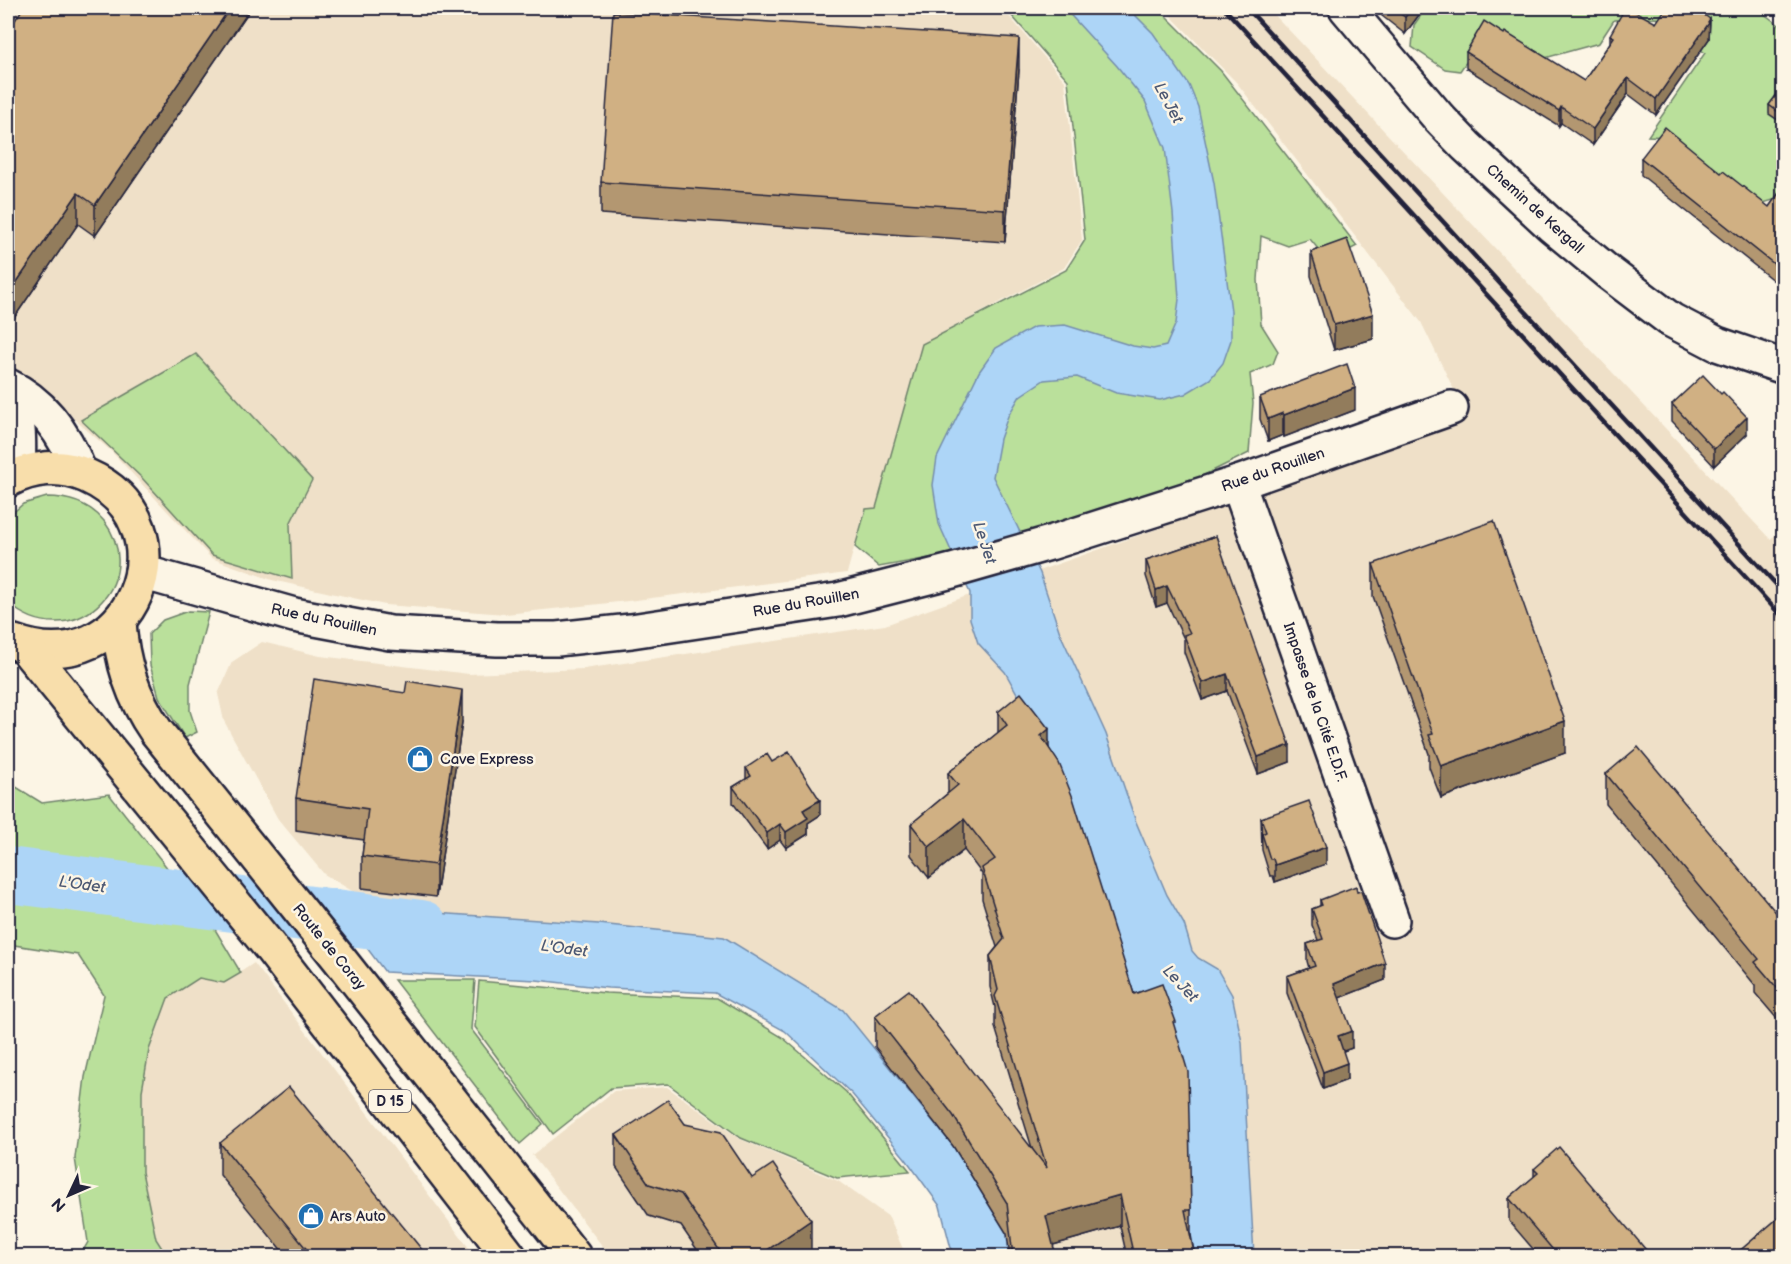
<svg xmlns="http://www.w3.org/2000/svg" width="1791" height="1264" font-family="'Balsamiq Sans',sans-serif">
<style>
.built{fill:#efe0c8}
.green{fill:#bae09b;stroke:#6e816b;stroke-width:1.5}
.water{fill:#add5f7;stroke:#758dac;stroke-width:1.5}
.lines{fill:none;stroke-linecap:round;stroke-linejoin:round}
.river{stroke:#add5f7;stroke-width:56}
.street-casing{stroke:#22223b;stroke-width:38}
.primary-casing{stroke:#22223b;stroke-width:38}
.street{stroke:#fcf5e5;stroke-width:33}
.primary{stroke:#f8deab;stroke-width:33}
.rail{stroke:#22223b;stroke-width:4.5}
.wall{fill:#b39771;stroke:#22223b;stroke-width:1.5}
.shaded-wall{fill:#927b5c;stroke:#22223b;stroke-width:1.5}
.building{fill:#d0b083;stroke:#22223b;stroke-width:1.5}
.labels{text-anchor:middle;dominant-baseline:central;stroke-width:5;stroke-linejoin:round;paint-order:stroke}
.shield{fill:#fcf5e5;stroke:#63616e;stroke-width:1.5}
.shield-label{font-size:14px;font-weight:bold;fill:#22223b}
.street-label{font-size:15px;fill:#22223b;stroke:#fcf5e5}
.poi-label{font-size:15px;fill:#22223b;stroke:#fcf5e5;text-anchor:start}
.water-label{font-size:16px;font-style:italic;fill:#4c5873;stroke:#fcf5e5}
</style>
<rect width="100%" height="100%" fill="#fcf5e5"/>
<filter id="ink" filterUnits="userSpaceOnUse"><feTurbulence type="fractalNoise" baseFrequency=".0167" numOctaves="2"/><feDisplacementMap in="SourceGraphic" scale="12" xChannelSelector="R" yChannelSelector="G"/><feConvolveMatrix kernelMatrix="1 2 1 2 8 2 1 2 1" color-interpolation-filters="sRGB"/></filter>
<g filter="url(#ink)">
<g class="built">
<path d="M8,8H1002L1065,81L1082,240L1064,268L922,344L876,508L865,509L847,573L628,601L506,614L385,605L272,580L211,558L111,451L52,400L8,417Z"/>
<path d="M1163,8H1268L1770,539L1780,532L1783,536V1256H1009L1007,1234L953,1146L843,1010L724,937L599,924L435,913L362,897L324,874L278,819L224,721L218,694L232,662L262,642L320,656L469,674L583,669L885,625L1468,419L1421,322L1237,83Z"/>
<path d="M254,963L475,1256H167L156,1239L142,1172V1091L149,1050L168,998L199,978L224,983Z"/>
<path d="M667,1087L740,1139L838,1181L889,1217L906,1256H610L532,1155L614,1091Z"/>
</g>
<g class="green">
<path d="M1005,8H1158L1221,71L1357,246L1328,261L1310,239L1288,246L1261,236L1258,280L1261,324L1278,351L1273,364L1250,374L1253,403L1249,453L1192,481L1093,515L962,552L879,567L855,547L866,509L876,508L922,344L1066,270L1085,240L1068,80Z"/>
<path d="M1426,8H1756L1783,28V197L1757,205L1669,137L1648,136L1705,53L1657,18L1614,20L1599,43L1545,58L1490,27L1460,71L1445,69L1412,47L1414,25Z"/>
<path d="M196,354L312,480L290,524L292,579L212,555L142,478L81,420Z"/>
<path d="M47,497C70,497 89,503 104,521C151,583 71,658 8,603V517L23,504Z"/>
<path d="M188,611L209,612L190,684V711L197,732L185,738L159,697L150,665L149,634L163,620Z"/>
<path d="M8,782L42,803L109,794L213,926L241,973L224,983L199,978L168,998L149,1050L142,1091V1172L156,1239L167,1256H80L88,1242L75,1158L85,1077L104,995L78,955L8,944Z"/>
<path d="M394,980H475L471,1029L543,1124L520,1144Z"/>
<path d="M479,981L606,993L717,998L782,1037L846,1092L910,1171L837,1178L741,1138L668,1084L611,1088L553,1134L475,1027Z"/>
</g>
<g class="water">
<path d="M1064,8H1128L1153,33L1189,85L1198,107L1214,183L1231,311V340L1223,363L1210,379L1185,394L1160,400L1116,393L1077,377L1044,380L1020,396L1008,416L1000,439L993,477L1040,573L1060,633L1106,734L1136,822L1167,895L1184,924L1192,951L1198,958L1217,969L1232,995L1242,1042L1254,1256H1189L1141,1022L1029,715L1005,672L978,643L970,619V593L939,524L933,485L937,458L979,372L996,348L1034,327L1065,325L1133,346L1153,349L1166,346L1176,323L1179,299L1173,213L1165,148L1145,101L1117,66Z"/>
<path d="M322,888L435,913L599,924L724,937L843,1010L953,1146L1007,1234L1009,1256H953L940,1206L905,1158L852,1094L785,1031L715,993L608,988L536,980L385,972Z"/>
</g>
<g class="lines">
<path class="river" d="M8,875L421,928"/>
<defs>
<g id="street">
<path d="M1346,8L1439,118L1466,146L1551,225L1609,273L1671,320L1717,344L1784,367"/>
<path d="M8,386C44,403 66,436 80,473"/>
<path d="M8,393C21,419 19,446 18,474"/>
<path d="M1238,483L1392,920"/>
<path d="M142,572L294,615L390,633L497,639H557L631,631L838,600L952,571L1050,543L1238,483L1451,408"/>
</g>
<g id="primary">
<path d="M8,480C32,467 61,464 87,476C196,524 132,686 14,642"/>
<path d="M119,621C121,662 133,698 156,731L340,960L574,1256"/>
<path d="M24,646L270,947L509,1256"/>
</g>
</defs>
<use href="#street" class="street-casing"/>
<use href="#primary" class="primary-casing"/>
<use href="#street" class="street"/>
<use href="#primary" class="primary"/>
<g class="rail">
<path d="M1224,8L1784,619"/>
<path d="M1247,8L1784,593"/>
</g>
</g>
<g class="wall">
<path d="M251,8L95,236L78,224L12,321L8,318V31Z"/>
<path d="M1382,8H1424L1405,34L1382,16Z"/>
<path d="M1710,19L1709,39L1656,115L1628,94L1593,145L1561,123L1559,126L1466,68V52L1584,81L1610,43V35L1656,23Z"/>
<path d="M1019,70L1005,242L601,214V182Z"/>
<path d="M1784,85V124L1769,114V105Z"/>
<path d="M1641,158L1721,173L1769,207L1784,186V289L1641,175Z"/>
<path d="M1311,252L1373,339L1334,350L1311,276Z"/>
<path d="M1260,397L1355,410L1284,437L1283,435L1268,441L1260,419Z"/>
<path d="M1672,404L1747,434L1714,466L1672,421Z"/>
<path d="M1216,536L1290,762L1258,774L1227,691L1202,700L1184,652V639L1167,603L1156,607L1146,576V560Z"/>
<path d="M1373,564L1565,753L1441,798L1429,767V754L1373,596Z"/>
<path d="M998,712L1049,748L1134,994L1176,1032L1191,1210V1235L1195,1257H1127L1120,1226L1053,1245L1056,1257H1010L1007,1234L953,1146L875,1047V1016L1032,1148L995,1027V1007L990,987V956L997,947L982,899V874L964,850L929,878L911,855V824L948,793V773L998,733Z"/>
<path d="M462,722L436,897L362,888V856L364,840L296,830V798Z"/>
<path d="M772,762L820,815L808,823V834L786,848L780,840L767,849L733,803V787L746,779V768Z"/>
<path d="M1606,774L1784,922V1027L1755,993V985L1606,804Z"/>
<path d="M1261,818L1326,864L1275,882L1273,876H1270L1262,850Z"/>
<path d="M1320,900L1385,980L1339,998L1352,1048L1343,1051L1347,1080L1323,1089L1287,993V976L1309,968L1307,961V944L1318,940L1312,925V909L1320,906Z"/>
<path d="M685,1124L752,1178L811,1252L805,1257H702L681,1226L649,1216L616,1167V1135Z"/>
<path d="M220,1143L428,1257H287L220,1175Z"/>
<path d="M1534,1169L1652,1257H1540L1509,1221V1198L1534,1177Z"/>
</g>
<g class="shaded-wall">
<path d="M230,8H251L95,236V205Z"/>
<path d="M1412,8H1424L1405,34V17Z"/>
<path d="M1710,19L1709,39L1656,115V99Z"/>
<path d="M1019,38V70L1005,242V210Z"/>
<path d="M1628,78V94L1593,145V129Z"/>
<path d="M1561,107V123L1559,126V111Z"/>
<path d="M78,193V224L12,321V289Z"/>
<path d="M1373,314V339L1334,350V325Z"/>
<path d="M1355,388V410L1284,437V415Z"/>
<path d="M1283,413V435L1268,441V419Z"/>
<path d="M1747,417V434L1714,466V449Z"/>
<path d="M1167,586V603L1156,607V590Z"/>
<path d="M1227,674V691L1202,700V683Z"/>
<path d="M462,690V722L436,897V865Z"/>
<path d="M1565,721V753L1441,798V766Z"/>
<path d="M1049,729V760L1041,736Z"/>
<path d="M1290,745V762L1258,774V757Z"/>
<path d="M820,800V815L808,823V834L786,848V832L803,810Z"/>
<path d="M964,819V850L929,878V847Z"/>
<path d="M780,824V840L767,849V833Z"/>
<path d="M1326,847V864L1275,882V865Z"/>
<path d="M1385,963V980L1334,1000V984Z"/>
<path d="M1352,1031V1048L1338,1053V1036Z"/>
<path d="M1347,1063V1080L1323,1089V1072Z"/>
<path d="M1120,1195V1226L1046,1247V1216Z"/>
<path d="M811,1220V1252L805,1257H757Z"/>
</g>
<g class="building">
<path d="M23,8H230L95,205L78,193L12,289L8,286V31Z"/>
<path d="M1392,8H1412L1405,17Z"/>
<path d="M1625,8H1629L1656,23L1666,8H1694L1710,19L1708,22L1709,23L1656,99L1628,78L1593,129L1561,107L1559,111L1466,52L1484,21L1504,34L1505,32L1584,81L1614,37L1610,35Z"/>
<path d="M613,12L1019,38L1005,210L601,182Z"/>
<path d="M1784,85V116L1769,105Z"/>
<path d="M1665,127L1721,173L1723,171L1769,207L1784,186V272L1641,158Z"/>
<path d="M1347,239L1373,314L1334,325L1311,252Z"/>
<path d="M1347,364L1355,388L1284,415L1283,413L1268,419L1260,397Z"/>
<path d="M1703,375L1721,394L1723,392L1747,417L1714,449L1672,404Z"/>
<path d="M1494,521L1565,721L1441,766L1429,735L1433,734L1373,564Z"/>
<path d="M1216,536L1290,745L1258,757L1227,674L1202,683L1184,635L1190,633L1167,586L1156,590L1146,560Z"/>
<path d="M314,679L405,693L407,681L462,690L436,865L362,856L368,809L296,798Z"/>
<path d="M1021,693L1049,729L1041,736L1059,763L1073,798L1134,994L1162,984L1176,1022H1173L1188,1072L1191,1210H1185L1195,1257H1134L1120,1195L1046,1216L1056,1257H1013L1007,1203L953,1115L875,1016L909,990L1047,1168L995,996L998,990L990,956L1004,939L982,868L995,859L964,819L929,847L911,824L958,785L948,773L1007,725L998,712Z"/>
<path d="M1638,747L1784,922V996L1755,962L1759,959L1606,774Z"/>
<path d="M789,752L820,800L803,810L808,818L786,832L780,824L767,833L733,787L751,776L746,768L767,754L772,762Z"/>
<path d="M1309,801L1326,847L1275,865L1273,859H1270L1262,834L1266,832L1261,818Z"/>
<path d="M1356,886L1357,892L1361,891L1385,963L1334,984L1352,1031L1338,1036L1347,1063L1323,1072L1287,976L1315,966L1307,944L1323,939L1312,909L1322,905L1320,900Z"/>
<path d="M289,1087L428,1257H313L220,1143Z"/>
<path d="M668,1100L685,1124L721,1132L752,1178L773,1164L811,1220L757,1257H724L681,1194L649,1184L616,1135Z"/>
<path d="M1559,1147L1652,1257H1559L1509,1198L1538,1173L1534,1169Z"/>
<path d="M1784,1213V1257H1738L1736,1254Z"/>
</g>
</g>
<defs>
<symbol id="shop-disc" viewBox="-11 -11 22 22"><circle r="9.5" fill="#1f6fb2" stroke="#fcf5e5"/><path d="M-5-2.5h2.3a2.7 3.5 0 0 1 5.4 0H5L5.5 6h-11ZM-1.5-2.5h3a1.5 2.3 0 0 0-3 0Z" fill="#fff"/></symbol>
</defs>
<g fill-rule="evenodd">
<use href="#shop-disc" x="405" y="744" width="30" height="30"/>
<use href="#shop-disc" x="296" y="1201" width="30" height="30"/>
</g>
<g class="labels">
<rect class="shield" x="369" y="1090" width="42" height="22" rx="4.5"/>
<g class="shield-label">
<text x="390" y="1101">D 15</text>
</g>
<g class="street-label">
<text transform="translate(1535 209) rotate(42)">Chemin de Kergall</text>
<text transform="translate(1273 470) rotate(-19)">Rue du Rouillen</text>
<text transform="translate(806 603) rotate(-10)">Rue du Rouillen</text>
<text transform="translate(324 620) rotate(12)">Rue du Rouillen</text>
<text transform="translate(1315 702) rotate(71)">Impasse de la Cité E.D.F.</text>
<text transform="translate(329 947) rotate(51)">Route de Coray</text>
</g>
<g class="poi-label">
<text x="440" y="759">Cave Express</text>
<text x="330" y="1216">Ars Auto</text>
</g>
<g class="water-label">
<text transform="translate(1168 103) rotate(62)">Le Jet</text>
<text transform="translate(984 543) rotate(72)">Le Jet</text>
<text transform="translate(82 885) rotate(8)">L'Odet</text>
<text transform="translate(564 949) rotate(8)">L'Odet</text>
<text transform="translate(1180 984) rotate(47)">Le Jet</text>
</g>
</g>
<rect width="1791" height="1264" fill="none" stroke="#fcf5e5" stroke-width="30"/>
<rect x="15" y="15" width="1761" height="1234" fill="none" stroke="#22223b" stroke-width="2" filter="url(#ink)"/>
<g transform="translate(69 1195) rotate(226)" stroke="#fcf5e5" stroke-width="4.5" paint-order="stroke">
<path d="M0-4.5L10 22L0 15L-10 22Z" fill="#22223b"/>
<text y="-9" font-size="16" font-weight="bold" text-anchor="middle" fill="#22223b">N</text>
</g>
</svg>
